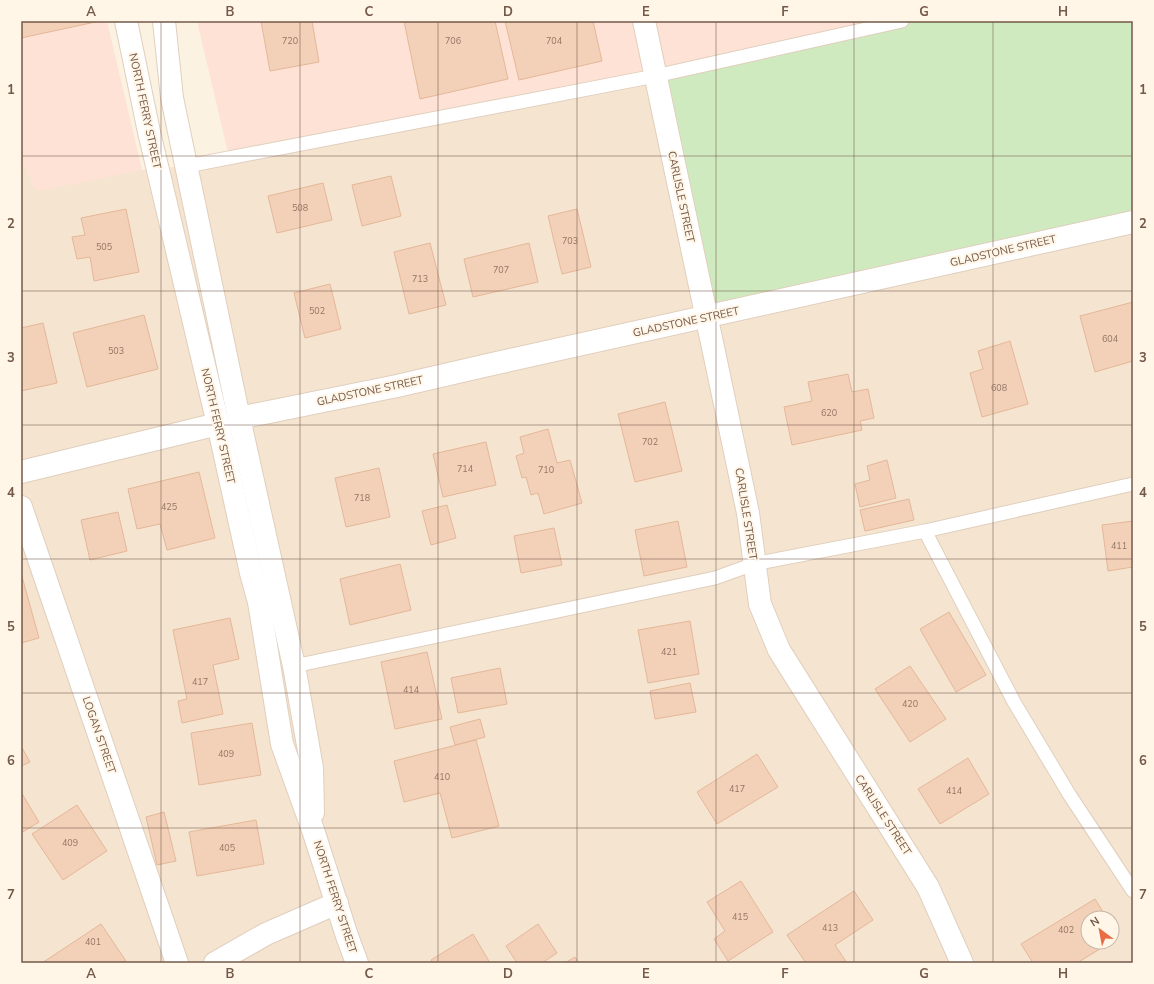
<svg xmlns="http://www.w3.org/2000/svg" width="1154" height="984" font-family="'Nunito Sans',sans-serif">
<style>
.residential{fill:#f4e4d0;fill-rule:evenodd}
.commercial{fill:#fde2d5}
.green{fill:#d0eac0}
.building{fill:#f2d1b8;stroke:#e5b799}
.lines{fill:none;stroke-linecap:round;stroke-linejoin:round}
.service-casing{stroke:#e1cfbd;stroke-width:15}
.minor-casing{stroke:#e1cfbd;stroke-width:24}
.tertiary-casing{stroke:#e1cfbd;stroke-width:24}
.service{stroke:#fff;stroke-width:13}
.minor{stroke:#fff;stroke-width:22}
.tertiary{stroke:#fff;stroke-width:22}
.grid{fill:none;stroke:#745848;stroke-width:1;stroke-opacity:0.55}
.labels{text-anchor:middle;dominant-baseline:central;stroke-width:4;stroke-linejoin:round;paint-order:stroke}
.number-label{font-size:9px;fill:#947664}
.street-label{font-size:11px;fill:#745848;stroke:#fff6e8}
.neatline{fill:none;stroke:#745848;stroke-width:1.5}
.grid-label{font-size:13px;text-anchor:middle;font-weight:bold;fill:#745848}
</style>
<rect width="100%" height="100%" fill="#fcf2e1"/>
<path class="residential" d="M655,76L1133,222V963H21V154L33,187L142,170L187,166ZM1088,918H1112V942H1088Z"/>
<g class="commercial">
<path d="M21,21H107L142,170L39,191L33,187L21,154Z"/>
<path d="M197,21H902L229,157Z"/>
</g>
<path class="green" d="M902,21H1133V222L707,317L655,76Z"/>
<g class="building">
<path d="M21,21H100L21,38Z"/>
<path d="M261,21H312L319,62L270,71Z"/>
<path d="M404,21H495L508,79L420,99Z"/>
<path d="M505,21H593L602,61L519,80Z"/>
<path d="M391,176L401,216L362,226L352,185Z"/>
<path d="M323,183L332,220L277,233L268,196Z"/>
<path d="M126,209L139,272L94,281L90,257L77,259L72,237L85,235L81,218Z"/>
<path d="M577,209L591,267L562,274L548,216Z"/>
<path d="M430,243L446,305L409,314L394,252Z"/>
<path d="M529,243L538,282L473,297L464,259Z"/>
<path d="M330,284L341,329L305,338L294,293Z"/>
<path d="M1133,302V361L1095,372L1080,316Z"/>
<path d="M144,315L158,369L87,387L73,333Z"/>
<path d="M43,323L57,383L21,391V328Z"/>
<path d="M1010,341L1028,404L982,417L970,373L983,369L978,351Z"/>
<path d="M848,374L852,392L868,389L874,418L860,421L862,430L792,445L784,407L812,401L808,382Z"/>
<path d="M665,402L682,471L635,482L618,414Z"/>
<path d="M548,429L557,463L570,460L582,503L544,514L538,493L531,495L526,477L522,478L516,456L524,453L520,437Z"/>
<path d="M486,442L496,485L443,497L433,454Z"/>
<path d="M887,460L896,498L860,507L855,484L870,480L867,466Z"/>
<path d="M379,468L390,517L346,527L335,478Z"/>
<path d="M199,472L215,538L167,550L160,524L137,529L128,489Z"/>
<path d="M909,499L914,520L865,531L860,510Z"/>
<path d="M447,505L456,538L431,545L422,511Z"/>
<path d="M118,512L127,551L90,560L81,520Z"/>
<path d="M678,521L687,567L644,576L635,530Z"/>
<path d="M1133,521V567L1108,571L1102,525Z"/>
<path d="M554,528L562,565L521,573L514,536Z"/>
<path d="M400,564L411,610L350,625L340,579Z"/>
<path d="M21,573L39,638L21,643Z"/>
<path d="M949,612L986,675L956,692L920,629Z"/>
<path d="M230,618L239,659L213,665L223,714L182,723L178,701L187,699L173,630Z"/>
<path d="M690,621L699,674L648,683L638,630Z"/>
<path d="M427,652L442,719L395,729L381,662Z"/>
<path d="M910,666L946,719L910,742L875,689Z"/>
<path d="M500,668L507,704L458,713L451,678Z"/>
<path d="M690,683L696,712L655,719L650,691Z"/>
<path d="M480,719L485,737L455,745L450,727Z"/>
<path d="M252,723L261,775L199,785L191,733Z"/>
<path d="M476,740L499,826L452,838L440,793L404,802L394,761Z"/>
<path d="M21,746L30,762L21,766Z"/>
<path d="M757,754L778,787L717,824L697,792Z"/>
<path d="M968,758L989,794L940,824L918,789Z"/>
<path d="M21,792L39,822L21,833Z"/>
<path d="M77,805L107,851L63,880L32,834Z"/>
<path d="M164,812L176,861L157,865L146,817Z"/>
<path d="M256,820L264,864L197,876L189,832Z"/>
<path d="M741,881L773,932L728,961L714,939L725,931L707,902Z"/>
<path d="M854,891L873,920L835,945L847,963H806L787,935Z"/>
<path d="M1095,899L1107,918H1088V942H1100L1103,947L1077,963H1033L1021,944Z"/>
<path d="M101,924L126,961L122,963H42Z"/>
<path d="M538,924L557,953L542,963H517L506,946Z"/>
<path d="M473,934L490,963H433L431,960Z"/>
<path d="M575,957L579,963H565Z"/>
</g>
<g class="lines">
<defs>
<g id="service">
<path d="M187,166L655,76L902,21"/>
<path d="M925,531L1014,702L1069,794L1133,891"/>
<path d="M294,666L715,578L754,564L925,531L1133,484"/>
</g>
<g id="minor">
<path d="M644,21L748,513L760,604L779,650L928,887L962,963"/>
<path d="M239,418L397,386L488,365L1133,222"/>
<path d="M21,472L218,424"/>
<path d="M21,507L177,963"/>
</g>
<g id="tertiary">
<path d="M126,21L149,132L218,424L251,573L259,602L282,744L313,830L347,936L357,963"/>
<path d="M164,21L172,98L239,418L294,666L312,768L313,813"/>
<path d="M215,963L266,934L337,903"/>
</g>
</defs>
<use href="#service" class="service-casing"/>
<use href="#minor" class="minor-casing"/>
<use href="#tertiary" class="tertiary-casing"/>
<use href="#service" class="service"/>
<use href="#minor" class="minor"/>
<use href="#tertiary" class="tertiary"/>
</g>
<path class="grid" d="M161,21V963M300,21V963M438,21V963M577,21V963M716,21V963M854,21V963M993,21V963M21,156H1133M21,291H1133M21,425H1133M21,559H1133M21,693H1133M21,828H1133"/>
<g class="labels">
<g class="number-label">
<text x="290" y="41">720</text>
<text x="453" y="41">706</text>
<text x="554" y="41">704</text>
<text x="300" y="208">508</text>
<text x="570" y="241">703</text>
<text x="104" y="247">505</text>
<text x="501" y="270">707</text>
<text x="420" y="279">713</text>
<text x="317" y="311">502</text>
<text x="1110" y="339">604</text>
<text x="116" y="351">503</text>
<text x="999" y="388">608</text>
<text x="829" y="413">620</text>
<text x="650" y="442">702</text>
<text x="465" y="469">714</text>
<text x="546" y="470">710</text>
<text x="362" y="498">718</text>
<text x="169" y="507">425</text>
<text x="1119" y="546">411</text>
<text x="669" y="652">421</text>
<text x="200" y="682">417</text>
<text x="411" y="690">414</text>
<text x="910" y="704">420</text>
<text x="226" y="754">409</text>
<text x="442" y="777">410</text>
<text x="737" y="789">417</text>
<text x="954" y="791">414</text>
<text x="70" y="843">409</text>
<text x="227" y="848">405</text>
<text x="740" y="917">415</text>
<text x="830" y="928">413</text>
<text x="1066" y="930">402</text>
<text x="93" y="942">401</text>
</g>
<g class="street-label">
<text transform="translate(145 111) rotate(78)">NORTH FERRY STREET</text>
<text transform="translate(681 197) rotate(78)">CARLISLE STREET</text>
<text transform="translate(1003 251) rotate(-13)">GLADSTONE STREET</text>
<text transform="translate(686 322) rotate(-12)">GLADSTONE STREET</text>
<text transform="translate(370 391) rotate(-12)">GLADSTONE STREET</text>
<text transform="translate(218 426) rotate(77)">NORTH FERRY STREET</text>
<text transform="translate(746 514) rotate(81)">CARLISLE STREET</text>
<text transform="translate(99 735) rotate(71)">LOGAN STREET</text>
<text transform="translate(883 815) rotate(57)">CARLISLE STREET</text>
<text transform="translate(335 897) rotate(72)">NORTH FERRY STREET</text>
</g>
</g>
<rect width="1154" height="984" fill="none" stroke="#fff6e8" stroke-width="44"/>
<g transform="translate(1100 930) rotate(328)"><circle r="19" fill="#fff6e8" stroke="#c7b7a8"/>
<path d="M0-3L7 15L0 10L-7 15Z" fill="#e96c44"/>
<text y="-6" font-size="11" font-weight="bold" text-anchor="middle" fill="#745848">N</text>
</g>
<rect x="22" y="22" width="1110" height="940" class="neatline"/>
<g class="grid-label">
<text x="91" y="16">A</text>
<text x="230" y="16">B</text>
<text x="369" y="16">C</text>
<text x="508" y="16">D</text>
<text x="646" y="16">E</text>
<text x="785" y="16">F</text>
<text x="924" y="16">G</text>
<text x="1063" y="16">H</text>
<text x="11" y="94">1</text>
<text x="1143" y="94">1</text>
<text x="11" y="228">2</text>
<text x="1143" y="228">2</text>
<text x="11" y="362">3</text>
<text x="1143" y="362">3</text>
<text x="11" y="497">4</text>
<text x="1143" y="497">4</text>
<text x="11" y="631">5</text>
<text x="1143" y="631">5</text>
<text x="11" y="765">6</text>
<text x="1143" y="765">6</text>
<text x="11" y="899">7</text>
<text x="1143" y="899">7</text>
<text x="91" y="978">A</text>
<text x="230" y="978">B</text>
<text x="369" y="978">C</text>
<text x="508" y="978">D</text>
<text x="646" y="978">E</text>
<text x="785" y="978">F</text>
<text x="924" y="978">G</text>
<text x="1063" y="978">H</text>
</g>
</svg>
